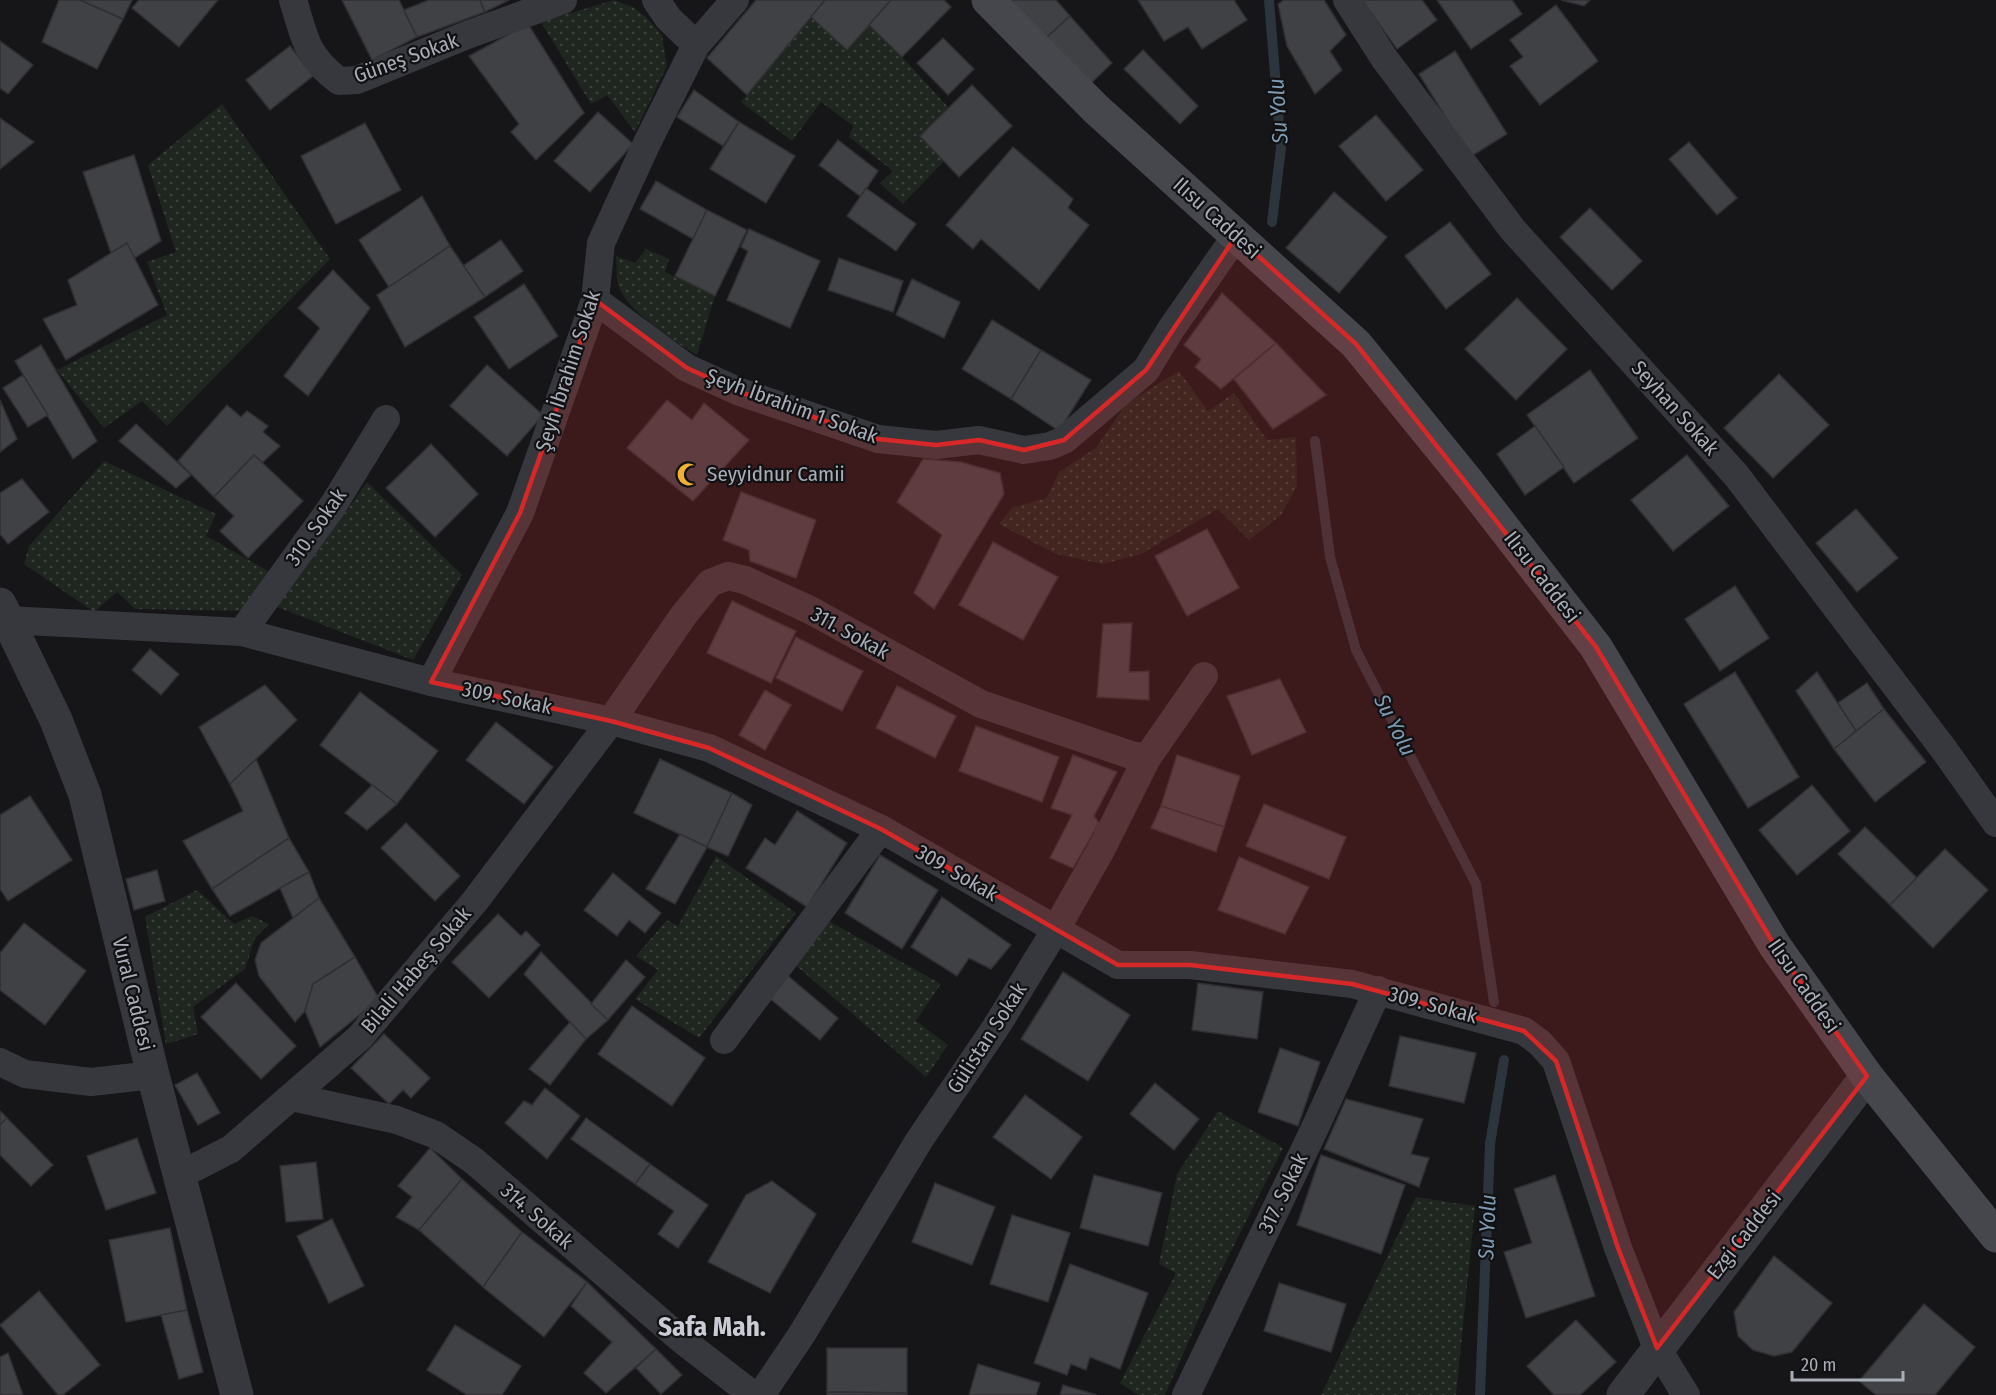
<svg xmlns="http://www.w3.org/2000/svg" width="1996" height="1395" font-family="'Fira Sans Condensed',sans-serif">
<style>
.grass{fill:url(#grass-dots)}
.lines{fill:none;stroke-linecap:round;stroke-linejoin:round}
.stream{stroke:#2c353c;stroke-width:10}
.building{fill:#404145;stroke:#303034;stroke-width:1.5}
.minor{stroke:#37383d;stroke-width:28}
.tertiary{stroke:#37383d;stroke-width:33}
.secondary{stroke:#45474d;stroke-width:33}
.marked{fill:#d62828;fill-opacity:0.2;stroke:#d62828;stroke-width:4.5;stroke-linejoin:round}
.labels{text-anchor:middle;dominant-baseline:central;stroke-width:4.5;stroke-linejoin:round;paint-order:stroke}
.street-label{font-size:21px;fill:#a8adb8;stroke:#111113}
.poi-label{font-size:21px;fill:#a8adb8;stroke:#111113;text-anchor:start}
.water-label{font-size:22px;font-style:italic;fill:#7f9bb3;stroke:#111113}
.district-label{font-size:27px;font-weight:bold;fill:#c9ccd4;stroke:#111113}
</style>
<defs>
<pattern id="grass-dots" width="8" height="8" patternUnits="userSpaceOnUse" patternTransform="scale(1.5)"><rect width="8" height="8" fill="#1e261f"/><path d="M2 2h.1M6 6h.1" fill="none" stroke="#3c433d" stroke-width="1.8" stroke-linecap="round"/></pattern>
</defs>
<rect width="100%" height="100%" fill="#161618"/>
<g class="grass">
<path d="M614,0L633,7L646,17L662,35L667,66L635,132L607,95L591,104L541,22Z"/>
<path d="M811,17L847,49L869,25L902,57L949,108L920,136L944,161L903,204L880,183L893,171L849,137L853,126L821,102L792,141L741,102Z"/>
<path d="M222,104L330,259L167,426L142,401L104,428L57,370L167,315L147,262L176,252L148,165Z"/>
<path d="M646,249L669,259L665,272L715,296L697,355C675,342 624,309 618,284C616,275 617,265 616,256L635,263Z"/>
<path d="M1179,371L1208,411L1234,393L1267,440L1296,437L1297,486L1281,515L1249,540L1218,509L1141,554L1103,564L1056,554L999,524L1013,507L1047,498L1059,472L1096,448L1126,404Z"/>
<path d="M104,461L216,514L206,536L270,572L246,611L135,609L117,592L94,612L24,564L29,546Z"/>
<path d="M367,482L462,575L413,660L277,607Z"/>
<path d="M716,856L796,913L699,1038L635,999L658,970L636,956L667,920L678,926Z"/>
<path d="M197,890L234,924L252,916L269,924L255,938L245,969L193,1007L198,1034L166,1044L145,917Z"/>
<path d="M827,920L941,984L916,1021L948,1045L926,1077L792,962Z"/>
<path d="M1218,1111L1283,1148L1210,1293L1165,1395H1138L1120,1383L1176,1273L1159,1264L1177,1174Z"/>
<path d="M1416,1197L1475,1206L1456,1395H1321Z"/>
</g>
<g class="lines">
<g class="stream">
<path d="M1269,0L1281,148L1272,222"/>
<path d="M1315,441L1330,557L1356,650L1476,884L1494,1002"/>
<path d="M1480,1395L1490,1144L1504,1060"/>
</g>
</g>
<g class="building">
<path d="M59,0H80L123,19L97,69L42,42Z"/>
<path d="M80,0H132L123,19Z"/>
<path d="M139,0H218L179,47L132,8Z"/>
<path d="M342,0H399L417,37L372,60Z"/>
<path d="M429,0H480L485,12L417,37L404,10Z"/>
<path d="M480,0H509L485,12Z"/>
<path d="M756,0H825L747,95L707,58Z"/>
<path d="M825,0H891L847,50L811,17Z"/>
<path d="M891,0H944L951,7L902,57L869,25Z"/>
<path d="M1010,0H1056L1070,16L1045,39Z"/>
<path d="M1138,0H1234L1247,20L1202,49L1188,27L1164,41Z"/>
<path d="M1284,0H1324L1346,35L1330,51L1342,70L1315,94L1287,46L1278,4Z"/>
<path d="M1362,0H1422L1437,20L1397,49Z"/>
<path d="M1437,0H1512L1522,14L1471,49Z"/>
<path d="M1561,0H1590L1584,6Z"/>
<path d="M1556,5L1598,61L1540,105L1510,66L1523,57L1510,40Z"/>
<path d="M1070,16L1112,63L1088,86L1045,39Z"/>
<path d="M528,24L584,113L536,160L511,132L519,124L469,56Z"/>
<path d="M943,38L974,69L948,95L917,63Z"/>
<path d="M0,41L33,65L8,94L0,88Z"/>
<path d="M290,46L313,76L270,110L246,80Z"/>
<path d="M1143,50L1198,106L1180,124L1124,69Z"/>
<path d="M1455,51L1507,134L1470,157L1419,74Z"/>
<path d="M972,85L1012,126L959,177L920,136Z"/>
<path d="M694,90L739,122L723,146L677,117Z"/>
<path d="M598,112L633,144L590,192L554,161Z"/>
<path d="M1376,115L1423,170L1386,201L1339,146Z"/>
<path d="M0,118L34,142L0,169Z"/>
<path d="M739,122L795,156L766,203L710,169Z"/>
<path d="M365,123L401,190L336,224L301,156Z"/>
<path d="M838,140L878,171L861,197L819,165Z"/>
<path d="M1689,142L1737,198L1717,215L1669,159Z"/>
<path d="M1013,147L1073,199L1068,208L1089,225L1039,290L981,239L973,249L946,225Z"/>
<path d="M134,155L161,241L133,259L127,243L111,253L83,172Z"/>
<path d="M656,181L707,210L693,239L640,209Z"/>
<path d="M866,188L916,224L896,251L847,216Z"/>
<path d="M1334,192L1387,237L1339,293L1286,248Z"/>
<path d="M422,196L450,246L389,287L359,240Z"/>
<path d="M1590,208L1642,261L1612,290L1560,237Z"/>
<path d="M707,210L747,230L715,296L675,276Z"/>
<path d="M1450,222L1491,274L1446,309L1405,256Z"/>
<path d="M749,229L820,261L790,328L727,300L748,251L741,247Z"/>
<path d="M501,240L523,271L485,297L463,266Z"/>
<path d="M127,243L158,305L66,360L43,319L77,305L68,280Z"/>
<path d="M450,246L485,297L405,347L377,295Z"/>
<path d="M839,258L903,281L893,312L828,290Z"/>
<path d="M333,270L370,308L308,396L284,376L320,328L298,308Z"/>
<path d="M912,279L960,302L944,338L896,315Z"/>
<path d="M524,284L558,336L509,369L474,317Z"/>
<path d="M1222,293L1276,343L1221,389L1195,367L1201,359L1184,345Z"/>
<path d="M1517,298L1567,349L1516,400L1465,349Z"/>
<path d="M992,320L1041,350L1011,399L962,369Z"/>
<path d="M1276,343L1326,395L1273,429L1234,379Z"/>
<path d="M41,345L97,441L73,459L15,361Z"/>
<path d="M1041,350L1091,380L1059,431L1011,399Z"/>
<path d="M487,365L543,415L507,456L450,406Z"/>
<path d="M1590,370L1638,438L1574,483L1527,415Z"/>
<path d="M1779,374L1829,425L1773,478L1724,428Z"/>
<path d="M23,375L48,415L28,427L3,388Z"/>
<path d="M0,400L17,439L0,452Z"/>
<path d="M667,400L692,420L704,403L749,440L693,501L627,448Z"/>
<path d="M227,405L241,417L247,411L268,426L263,432L280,446L262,463L254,455L214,497L178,461Z"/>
<path d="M136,424L191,475L176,488L119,441Z"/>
<path d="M1535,426L1564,467L1525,495L1497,454Z"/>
<path d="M431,444L478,494L435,537L386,488Z"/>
<path d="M254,455L303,501L248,558L220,531L234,516L214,497Z"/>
<path d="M1687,455L1729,506L1673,551L1631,500Z"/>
<path d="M923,459L961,462L1000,473L1004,494L934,609L914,593L942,535L897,502Z"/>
<path d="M22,479L49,512L8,544L0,534V493Z"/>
<path d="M741,492L816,520L796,578L750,561L749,550L723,540Z"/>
<path d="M1856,509L1898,558L1857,592L1816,543Z"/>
<path d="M1207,529L1239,588L1187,616L1155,556Z"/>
<path d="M993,542L1058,577L1023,640L959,605Z"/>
<path d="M1735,586L1769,638L1720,671L1685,619Z"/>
<path d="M732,601L796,631L771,683L707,653Z"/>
<path d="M1132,623L1129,672L1149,671V700L1097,697L1103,624Z"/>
<path d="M796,637L863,671L842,711L776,678Z"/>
<path d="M150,649L179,674L161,695L132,670Z"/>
<path d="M1735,672L1799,777L1748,808L1684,704Z"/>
<path d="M1817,672L1856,731L1834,749L1796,691Z"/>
<path d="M1280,679L1306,732L1252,755L1227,696Z"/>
<path d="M1867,683L1884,709L1856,731L1838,703Z"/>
<path d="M265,685L297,720L230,784L199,727Z"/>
<path d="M897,686L956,716L935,758L876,728Z"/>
<path d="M765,690L791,705L765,750L739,735Z"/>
<path d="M360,692L438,751L397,804L320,745Z"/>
<path d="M1884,709L1926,762L1875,802L1834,749Z"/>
<path d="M496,722L553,767L524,804L466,760Z"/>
<path d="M976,726L1059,757L1042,802L959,771Z"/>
<path d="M1073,755L1117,772L1094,816L1099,823L1073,868L1050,858L1072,815L1051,808Z"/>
<path d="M1177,755L1240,776L1224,827L1161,806Z"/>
<path d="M256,759L289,838L212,889L183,841L243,811L230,784Z"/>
<path d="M660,759L732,793L707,847L634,813Z"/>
<path d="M372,785L397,804L367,830L345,813Z"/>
<path d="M1812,785L1850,831L1797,875L1759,830Z"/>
<path d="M732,793L752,805L728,856L707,847Z"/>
<path d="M30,796L72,860L8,901L0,889V815Z"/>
<path d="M1264,804L1346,837L1329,879L1246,846Z"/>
<path d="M1161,806L1224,827L1216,852L1151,828Z"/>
<path d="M797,811L847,843L807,907L746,868L765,838L775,845Z"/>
<path d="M406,823L460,876L435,901L381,848Z"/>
<path d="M1865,827L1917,878L1890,905L1838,854Z"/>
<path d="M680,834L707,847L675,904L646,889Z"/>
<path d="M289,838L309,872L230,916L212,889Z"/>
<path d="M1945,849L1988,890L1933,948L1890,905Z"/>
<path d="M880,855L938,890L902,949L845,913Z"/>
<path d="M1239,857L1309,887L1285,934L1218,910Z"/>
<path d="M157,870L165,901L134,910L126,879Z"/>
<path d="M309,872L319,898L293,918L280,888Z"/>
<path d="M613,873L661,913L645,933L629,920L617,936L584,910Z"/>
<path d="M942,897L1011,945L991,969L969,958L957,976L911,947Z"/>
<path d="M319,898L355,957L313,984L305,1011L295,1022L259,976L255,960L261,943Z"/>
<path d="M498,914L521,936L526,931L540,945L489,998L452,962Z"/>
<path d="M24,923L86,971L45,1025L0,990V953Z"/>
<path d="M541,952L608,1020L586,1039L524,974Z"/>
<path d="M355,957L379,999L320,1047L305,1011L313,984Z"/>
<path d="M626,960L645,977L608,1020L591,1004Z"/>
<path d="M1063,972L1130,1015L1088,1081L1021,1039Z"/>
<path d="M787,975L838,1018L820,1040L768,997Z"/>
<path d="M236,983L296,1046L261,1079L201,1017Z"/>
<path d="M1198,983L1263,992L1257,1039L1192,1030Z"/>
<path d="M632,1006L705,1058L672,1106L598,1054Z"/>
<path d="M570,1022L586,1039L550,1085L529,1069Z"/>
<path d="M384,1034L430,1078L411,1098L403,1090L389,1104L351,1068Z"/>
<path d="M1400,1036L1476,1053L1464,1103L1389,1086Z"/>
<path d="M1280,1048L1320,1062L1298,1126L1258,1112Z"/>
<path d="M197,1073L220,1113L198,1125L175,1085Z"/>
<path d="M1155,1083L1199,1119L1174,1150L1130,1114Z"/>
<path d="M545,1088L580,1116L547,1159L505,1123L524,1101L532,1105Z"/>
<path d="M1025,1095L1082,1137L1051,1179L993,1137Z"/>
<path d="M1346,1099L1423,1119L1411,1154L1429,1158L1419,1187L1324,1149Z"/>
<path d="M0,1111L7,1118L0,1125Z"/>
<path d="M7,1118L53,1165L31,1186L0,1155V1125Z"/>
<path d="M586,1118L650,1164L635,1184L571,1139Z"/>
<path d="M137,1138L156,1193L106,1210L87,1156Z"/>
<path d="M430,1148L462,1179L419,1230L396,1217L412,1197L398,1186Z"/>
<path d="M1321,1155L1405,1185L1381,1254L1297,1225Z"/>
<path d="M316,1162L323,1219L286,1222L280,1166Z"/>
<path d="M650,1164L708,1205L678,1248L658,1234L674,1211L635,1184Z"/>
<path d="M1094,1175L1162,1193L1148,1246L1080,1228Z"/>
<path d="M1555,1175L1595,1296L1526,1318L1504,1252L1532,1243L1514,1189Z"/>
<path d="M462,1179L522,1232L483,1287L419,1230Z"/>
<path d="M772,1181L816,1214L770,1293L708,1262L746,1195Z"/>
<path d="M935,1183L995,1207L972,1265L912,1242Z"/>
<path d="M1012,1215L1070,1233L1048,1302L990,1284Z"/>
<path d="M332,1219L364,1286L329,1303L297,1236Z"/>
<path d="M170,1228L187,1310L126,1322L109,1240Z"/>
<path d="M522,1232L587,1282L544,1337L483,1287Z"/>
<path d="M1774,1256L1832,1303L1792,1352L1774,1356L1753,1350L1738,1336L1734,1312Z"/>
<path d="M1070,1264L1148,1293L1120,1369L1090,1357L1086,1370L1071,1364L1067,1375L1034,1363Z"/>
<path d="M587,1282L656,1349L606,1393L584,1373L612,1342L571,1306Z"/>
<path d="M1279,1283L1346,1304L1331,1352L1264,1331Z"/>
<path d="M39,1291L100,1365L63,1395H58L0,1325Z"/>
<path d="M1924,1304L1975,1347L1935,1395H1876L1859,1381Z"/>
<path d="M187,1310L203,1372L179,1379L161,1315Z"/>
<path d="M1576,1320L1616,1362L1580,1395H1554L1527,1366Z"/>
<path d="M455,1325L521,1366L502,1395H467L427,1370Z"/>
<path d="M827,1348H907V1393L827,1392Z"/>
<path d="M656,1349L682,1375L661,1394L636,1368Z"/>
<path d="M8,1353L23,1395H0V1357Z"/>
<path d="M978,1364L1040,1383L1036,1395H969Z"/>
<path d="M1063,1385L1097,1395H1060Z"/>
<path d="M827,1392L907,1393V1395H827Z"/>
</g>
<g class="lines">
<g class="minor">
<path d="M293,0C305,38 305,55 339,81L357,80L467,35L563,0"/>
<path d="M656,0L668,18L696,45"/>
<path d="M1347,0L1384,58L1513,230L1736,475L1945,751L1996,823"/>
<path d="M595,300L687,368L740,392L878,439L936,445L979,440L1024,450L1050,446L1064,440L1146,370L1171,329L1236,236"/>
<path d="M0,617L7,620L242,632L431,682L611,721L709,748L881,829L1118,965H1190L1352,984L1524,1031L1540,1043L1556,1061L1618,1248L1657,1348L1686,1395"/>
<path d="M242,632L332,507L386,419"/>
<path d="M431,682L520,513L595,300L601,243L647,143L696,45L735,0"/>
<path d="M724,1040L881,829"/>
<path d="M0,1062L25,1074L91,1082L153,1075"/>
<path d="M292,1097L397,1120L436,1135L474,1161L682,1340L753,1395"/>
<path d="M180,1175L231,1149L360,1037L475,901L611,721L683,616L710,583L728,576L745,580L810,610L981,704L1131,755L1147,758"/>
<path d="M761,1395L802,1334L920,1139L996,1027L1056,929L1101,850L1147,758L1204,676"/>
<path d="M1186,1395L1314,1130L1378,990"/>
</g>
<g class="tertiary">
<path d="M0,604L56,720L85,795L153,1075L237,1395"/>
<path d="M1623,1395L1867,1076"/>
</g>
<path class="secondary" d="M988,0L1096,109L1356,344L1469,483L1596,647L1775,946L1867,1076L1996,1236"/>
</g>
<path class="marked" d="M1236,236L1356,344L1596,647L1775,946L1867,1076L1657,1348L1618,1248L1556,1061L1524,1031L1352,984L1190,965H1118L881,829L709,748L611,721L431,682L520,513L595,300L687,368L740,392L878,439L936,445L979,440L1024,450L1064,440L1146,370Z"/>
<defs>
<symbol id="mosque-bare" viewBox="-9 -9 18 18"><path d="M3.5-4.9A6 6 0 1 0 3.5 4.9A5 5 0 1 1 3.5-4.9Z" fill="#f2b134" stroke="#111113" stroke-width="2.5" paint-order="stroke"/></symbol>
</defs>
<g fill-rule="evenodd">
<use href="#mosque-bare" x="672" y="458" width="33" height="33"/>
</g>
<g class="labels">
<g class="street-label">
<text transform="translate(406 58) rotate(-20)">Güneş Sokak</text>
<text transform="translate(1217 218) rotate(42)">Ilısu Caddesi</text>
<text transform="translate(568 371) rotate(-72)">Şeyh İbrahim Sokak</text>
<text transform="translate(792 406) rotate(20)">Şeyh İbrahim 1 Sokak</text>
<text transform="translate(1675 408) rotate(48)">Seyhan Sokak</text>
<text transform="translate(316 527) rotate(-55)">310. Sokak</text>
<text transform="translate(1542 577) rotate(52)">Ilısu Caddesi</text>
<text transform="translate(850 633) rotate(29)">311. Sokak</text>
<text transform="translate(507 698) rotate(12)">309. Sokak</text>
<text transform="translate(957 873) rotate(30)">309. Sokak</text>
<text transform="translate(416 970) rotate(-50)">Bilali Habeş Sokak</text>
<text transform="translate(1804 986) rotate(55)">Ilısu Caddesi</text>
<text transform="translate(133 994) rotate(76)">Vural Caddesi</text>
<text transform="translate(1433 1005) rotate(15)">309. Sokak</text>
<text transform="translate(987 1038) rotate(-57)">Gülistan Sokak</text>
<text transform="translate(1283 1193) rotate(-64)">317. Sokak</text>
<text transform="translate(537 1216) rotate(41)">314. Sokak</text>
<text transform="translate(1744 1235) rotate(-52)">Ezgi Caddesi</text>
</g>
<g class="poi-label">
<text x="707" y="474">Seyyidnur Camii</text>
</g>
<g class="water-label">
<text transform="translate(1278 111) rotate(-94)">Su Yolu</text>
<text transform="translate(1395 725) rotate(63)">Su Yolu</text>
<text transform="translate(1487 1227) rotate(-88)">Su Yolu</text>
</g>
<g class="district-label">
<text x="712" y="1327">Safa Mah.</text>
</g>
</g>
<path d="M1792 1371v9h111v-9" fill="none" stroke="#a8adb8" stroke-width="3"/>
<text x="1801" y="1371" font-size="18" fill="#a8adb8" stroke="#111113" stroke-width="4.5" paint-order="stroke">20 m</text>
</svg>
